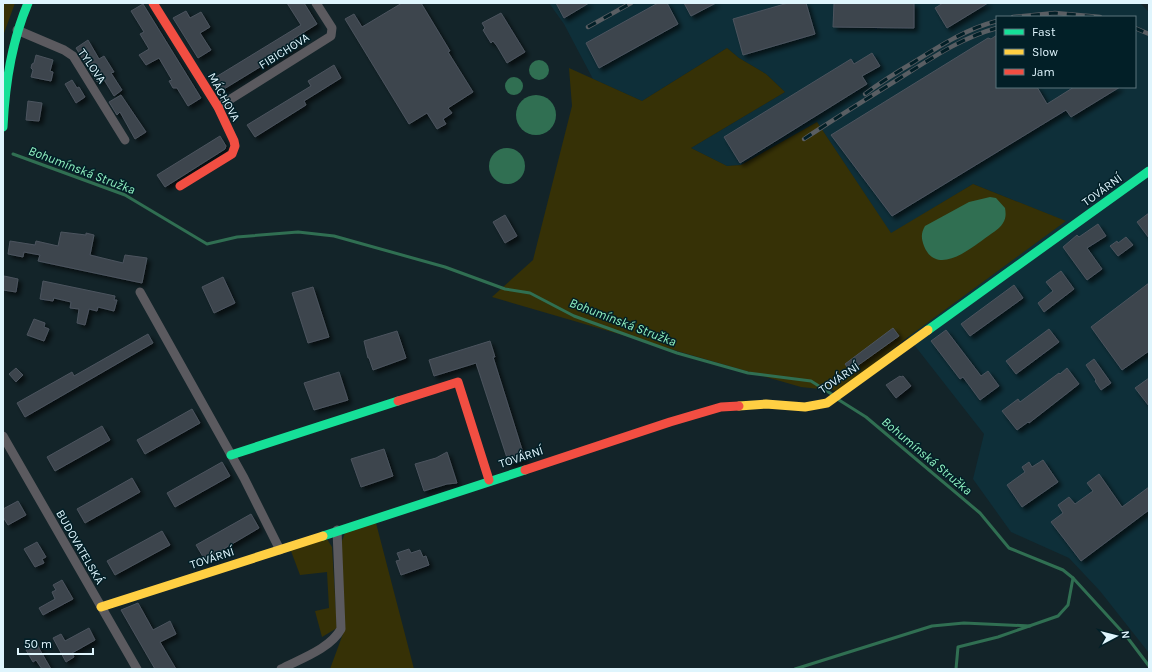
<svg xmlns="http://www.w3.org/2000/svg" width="1152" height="672" font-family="Karla,sans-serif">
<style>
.built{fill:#0e2f39;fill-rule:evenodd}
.green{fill:#363106}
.water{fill:#306f52}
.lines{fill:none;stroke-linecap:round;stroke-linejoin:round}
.stream{stroke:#306f52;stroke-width:3}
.building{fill:#3c444e;stroke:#4c545e;filter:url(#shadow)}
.street{stroke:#5b5a5f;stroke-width:9}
.fast{stroke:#16e098;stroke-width:9}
.slow{stroke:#ffcf43;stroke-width:9}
.jam{stroke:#f24e42;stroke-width:9}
.rail-casing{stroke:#595e63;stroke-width:4.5}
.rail{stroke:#021f27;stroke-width:3;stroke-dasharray:9;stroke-linecap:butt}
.labels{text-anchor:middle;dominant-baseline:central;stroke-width:3;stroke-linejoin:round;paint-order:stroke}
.street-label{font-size:12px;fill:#dff5fd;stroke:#021f27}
.water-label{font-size:13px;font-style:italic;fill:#91f1c0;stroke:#021f27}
</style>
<defs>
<filter id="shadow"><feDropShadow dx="3.5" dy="3.5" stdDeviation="2" flood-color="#0009"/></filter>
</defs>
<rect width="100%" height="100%" fill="#132429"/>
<path class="built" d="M549,3H1140L1149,12V653L1100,591L1069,558L1011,532L973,479L984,434L908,337L1065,221L973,184L891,234L817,122L741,165L727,166L691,148L785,92L766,74L739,58L727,48L642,101L593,79L564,24ZM997,17H1135V87H997Z"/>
<g class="green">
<path d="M3,3H15L3,36Z"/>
<path d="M727,48L739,58L766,74L785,92L691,148L727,166L741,165L817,122L891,233L973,184L1066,221L908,337L839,391L801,387L492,297L533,260L572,106L569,68L642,101Z"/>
<path d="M376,523L414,669H330L344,631L340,546L345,533Z"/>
<path d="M327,539L332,547L337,628L322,637L315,611L329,608L327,572L300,575L291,551Z"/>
</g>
<g class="water">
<circle cx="539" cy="70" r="10"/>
<circle cx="514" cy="86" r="9"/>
<circle cx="536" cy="115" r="20"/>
<circle cx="507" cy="166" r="18"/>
<path d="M990,197L996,198L1005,208C1006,214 1006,218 1003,223C999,230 990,234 984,239C969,250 936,276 924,246C921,238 921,233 925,226L969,202Z"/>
</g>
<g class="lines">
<g class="stream">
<path d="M13,154L125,195L207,244L237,237L298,232L334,236L445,267L505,289L530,293L574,316L677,353L748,373L811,381L833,395"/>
<path d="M839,400L866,417L980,513L1009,548L1063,570L1073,578L1127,637L1149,666"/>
<path d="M795,669L932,626L964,623L1030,626"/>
<path d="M956,669L958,647L998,637L1058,616L1068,605L1073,578"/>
</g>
</g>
<g class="building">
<path d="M287,3H304L317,24L293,39L296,45L219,92L211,80L301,25Z"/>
<path d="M402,3H421L450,51L448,52L473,92L448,108L452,113L443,119L446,124L437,129L427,113L409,124L345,19L354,14L362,27Z"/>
<path d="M556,3H589L564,18Z"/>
<path d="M658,3H667L678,24L599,68L586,43Z"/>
<path d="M684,3H716L691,16Z"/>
<path d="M788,3H806L815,34L743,55L733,19Z"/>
<path d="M834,3H914V28L833,27Z"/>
<path d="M943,3H988L947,28L935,8Z"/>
<path d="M143,4L201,98L188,106L177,88H173L169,81L172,80L159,58L146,65L139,55L149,49L140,34L144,32L131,11Z"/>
<path d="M186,11L190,18L201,12L210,27L200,33L211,50L198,58L173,18Z"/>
<path d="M501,13L525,52L507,63L497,46L493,41L491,43L483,30L485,28L482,23Z"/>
<path d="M997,35V87H1037L1047,104L1074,87H1120L1071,117L1066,110L892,216L831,135L988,38L991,39Z"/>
<path d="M88,40L99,59L104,56L114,72L111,73L122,90L114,96L103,78L97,82L76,48Z"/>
<path d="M872,53L880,66L862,76L867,84L740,163L724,137L851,59L854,64Z"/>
<path d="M36,55L53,60L50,71L53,72L51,81L31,77L33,70L31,68L32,64L34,63Z"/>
<path d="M334,65L341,78L304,101L306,105L255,137L247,125L311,86L308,81Z"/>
<path d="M72,80L77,88L79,87L85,97L76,103L65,84Z"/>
<path d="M121,95L146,132L135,139L120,112L117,115L109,102Z"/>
<path d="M28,101L42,103L39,121L26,120Z"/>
<path d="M220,136L226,146L225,149L165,187L157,175Z"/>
<path d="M1149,213V238L1137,222Z"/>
<path d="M505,215L517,236L505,243L493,222Z"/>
<path d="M1098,224L1106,236L1087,248L1102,269L1087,280L1063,247L1077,235L1079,237Z"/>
<path d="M61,232L86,235V233L94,235L90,255L123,263L125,255L147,258L142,283L38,261L40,255L24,252L23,257L8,254L10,241L35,245L36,241L58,246Z"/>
<path d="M1126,237L1133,245L1118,256L1110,246L1117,241L1118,243Z"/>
<path d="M1061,271L1074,289L1044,312L1038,303L1053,291L1046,282Z"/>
<path d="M4,276L18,279L16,292L3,290Z"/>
<path d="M223,277L235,303L214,313L202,287Z"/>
<path d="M43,281L115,296L114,300H117L114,311L98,307L97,311L89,309L85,325L77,323L79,309L70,308L71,302L54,298L53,301L40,299Z"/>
<path d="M1149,283V351L1122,370L1091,327Z"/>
<path d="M1014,285L1023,298L970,336L961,324Z"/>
<path d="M313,287L329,337L308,343L292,293Z"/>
<path d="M34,319L45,323L44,327L49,329L44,341L27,335Z"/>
<path d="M893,328L899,336L850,371L845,364Z"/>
<path d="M1049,329L1059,342L1016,374L1006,361Z"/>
<path d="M946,330L981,376L988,371L999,386L980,400L963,377L960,379L931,341Z"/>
<path d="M397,331L406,358L373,370L369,358H368L367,354L364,341Z"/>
<path d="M148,334L153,343L25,417L17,403L72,372L74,376Z"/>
<path d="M490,341L495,357H493L525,459L509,464L476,363L434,376L429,360Z"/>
<path d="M1094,359L1111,383L1101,390L1095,381L1096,380L1086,365Z"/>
<path d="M16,368L23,375L16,382L9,374Z"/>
<path d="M1067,368L1079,384L1029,423L1028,422L1017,430L1002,411L1018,399L1020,402L1059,373L1060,374Z"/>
<path d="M339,372L348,400L314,410L304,383Z"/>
<path d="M900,376L901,377L903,376L911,386L896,398L886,385Z"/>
<path d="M1149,378V406L1135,388Z"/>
<path d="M192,409L200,423L145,454L137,440Z"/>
<path d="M102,426L110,440L55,471L47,457Z"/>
<path d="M384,449L393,476L361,487L351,459Z"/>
<path d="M447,452L457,483L447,484L424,491L415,464L436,458Z"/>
<path d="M1043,460L1058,482L1022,507L1007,485L1025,472L1022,467L1029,462L1032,467Z"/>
<path d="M222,462L230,476L175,507L167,493Z"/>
<path d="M1099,474L1122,507L1149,487V510L1081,561L1051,522L1063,513L1058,505L1069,497L1075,504L1093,491L1087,483Z"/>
<path d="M132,478L140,492L85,523L77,509Z"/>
<path d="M18,501L26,515L8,525L3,517V509Z"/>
<path d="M251,514L259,528L205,560L196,545Z"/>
<path d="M162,531L170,545L115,575L107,561Z"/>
<path d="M37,542L46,557L42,559L44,563L35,567L24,549Z"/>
<path d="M409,549L411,553L420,550L423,557L426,556L429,565L401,575L396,561L400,560L397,553Z"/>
<path d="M62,580L73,599L43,615L39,608L55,599L52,592L56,590L53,585Z"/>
<path d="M138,603L153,630L170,621L176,634L160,642L176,669H155L121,610Z"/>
<path d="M89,628L95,640L72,653L74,657L66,662L53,638L61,634L65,641Z"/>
<path d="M37,644L40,650L51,669H42L36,660L33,662L26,650Z"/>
</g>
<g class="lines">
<g class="street">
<path d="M17,30L64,50L73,56L125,140"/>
<path d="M218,107L331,36L332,28L316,3"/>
<path d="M140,292L244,478L280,550"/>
<path d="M3,436L137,669"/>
<path d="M281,669C300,659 330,649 341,629L337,530"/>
</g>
<g class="fast">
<path d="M3,127C5,84 11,43 28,3"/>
<path d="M928,330L1149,171"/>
<path d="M231,455L398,401"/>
<path d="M323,536L525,470"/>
</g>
<g class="slow">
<path d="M739,406L766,404L805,407L827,403L928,330"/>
<path d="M101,607L323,536"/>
</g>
<g class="jam">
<path d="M153,3L218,107L234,141L235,146L232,154L180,186"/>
<path d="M398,401L458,382L489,480"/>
<path d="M525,470L670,422L721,407L739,406"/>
</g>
<defs>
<g id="rail">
<path d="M1013,17L1055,13L1100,17"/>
<path d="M588,27L631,3"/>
<path d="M1135,28L1149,34"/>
<path d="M865,94C881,82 897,72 914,62C941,45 966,29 997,21"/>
<path d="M804,139C834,119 865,100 897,80C929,60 960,38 997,28"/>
</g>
</defs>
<use href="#rail" class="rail-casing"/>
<use href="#rail" class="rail"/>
</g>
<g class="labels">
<g class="street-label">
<text transform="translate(284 51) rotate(-32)">FIBICHOVA</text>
<text transform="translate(92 66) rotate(55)">TYLOVA</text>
<text transform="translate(224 97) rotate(61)">MÁCHOVA</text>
<text transform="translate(1102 190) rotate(-36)">TOVÁRNÍ</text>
<text transform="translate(839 378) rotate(-34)">TOVÁRNÍ</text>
<text transform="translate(521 457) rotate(-18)">TOVÁRNÍ</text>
<text transform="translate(80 547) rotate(60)">BUDOVATELSKÁ</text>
<text transform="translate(212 558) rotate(-18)">TOVÁRNÍ</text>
</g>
<g class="water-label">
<text transform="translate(82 170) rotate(21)">Bohumínská Stružka</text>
<text transform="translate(623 322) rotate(21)">Bohumínská Stružka</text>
<text transform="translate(927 456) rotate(40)">Bohumínská Stružka</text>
</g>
</g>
<rect width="1152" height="672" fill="none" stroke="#dff5fd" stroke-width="8"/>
<rect x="996" y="16" width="140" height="72" fill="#021f27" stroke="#5a757d"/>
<rect x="1004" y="29" width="20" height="6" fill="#16e098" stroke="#5a757d"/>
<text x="1032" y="36" font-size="12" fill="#dff5fd">Fast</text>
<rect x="1004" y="49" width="20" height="6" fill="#ffcf43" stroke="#5a757d"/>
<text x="1032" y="56" font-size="12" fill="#dff5fd">Slow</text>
<rect x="1004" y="69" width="20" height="6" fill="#f24e42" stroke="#5a757d"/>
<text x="1032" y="76" font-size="12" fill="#dff5fd">Jam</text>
<g transform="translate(1116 636) rotate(83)" stroke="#021f27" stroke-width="3" paint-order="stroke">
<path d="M0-3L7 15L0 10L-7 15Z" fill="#dff5fd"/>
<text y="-6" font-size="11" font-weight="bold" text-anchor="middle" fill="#dff5fd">N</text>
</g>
<path d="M18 648v6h75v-6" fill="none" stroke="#dff5fd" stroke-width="2"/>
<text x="24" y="648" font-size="12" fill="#dff5fd" stroke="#021f27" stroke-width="3" paint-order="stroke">50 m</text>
</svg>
